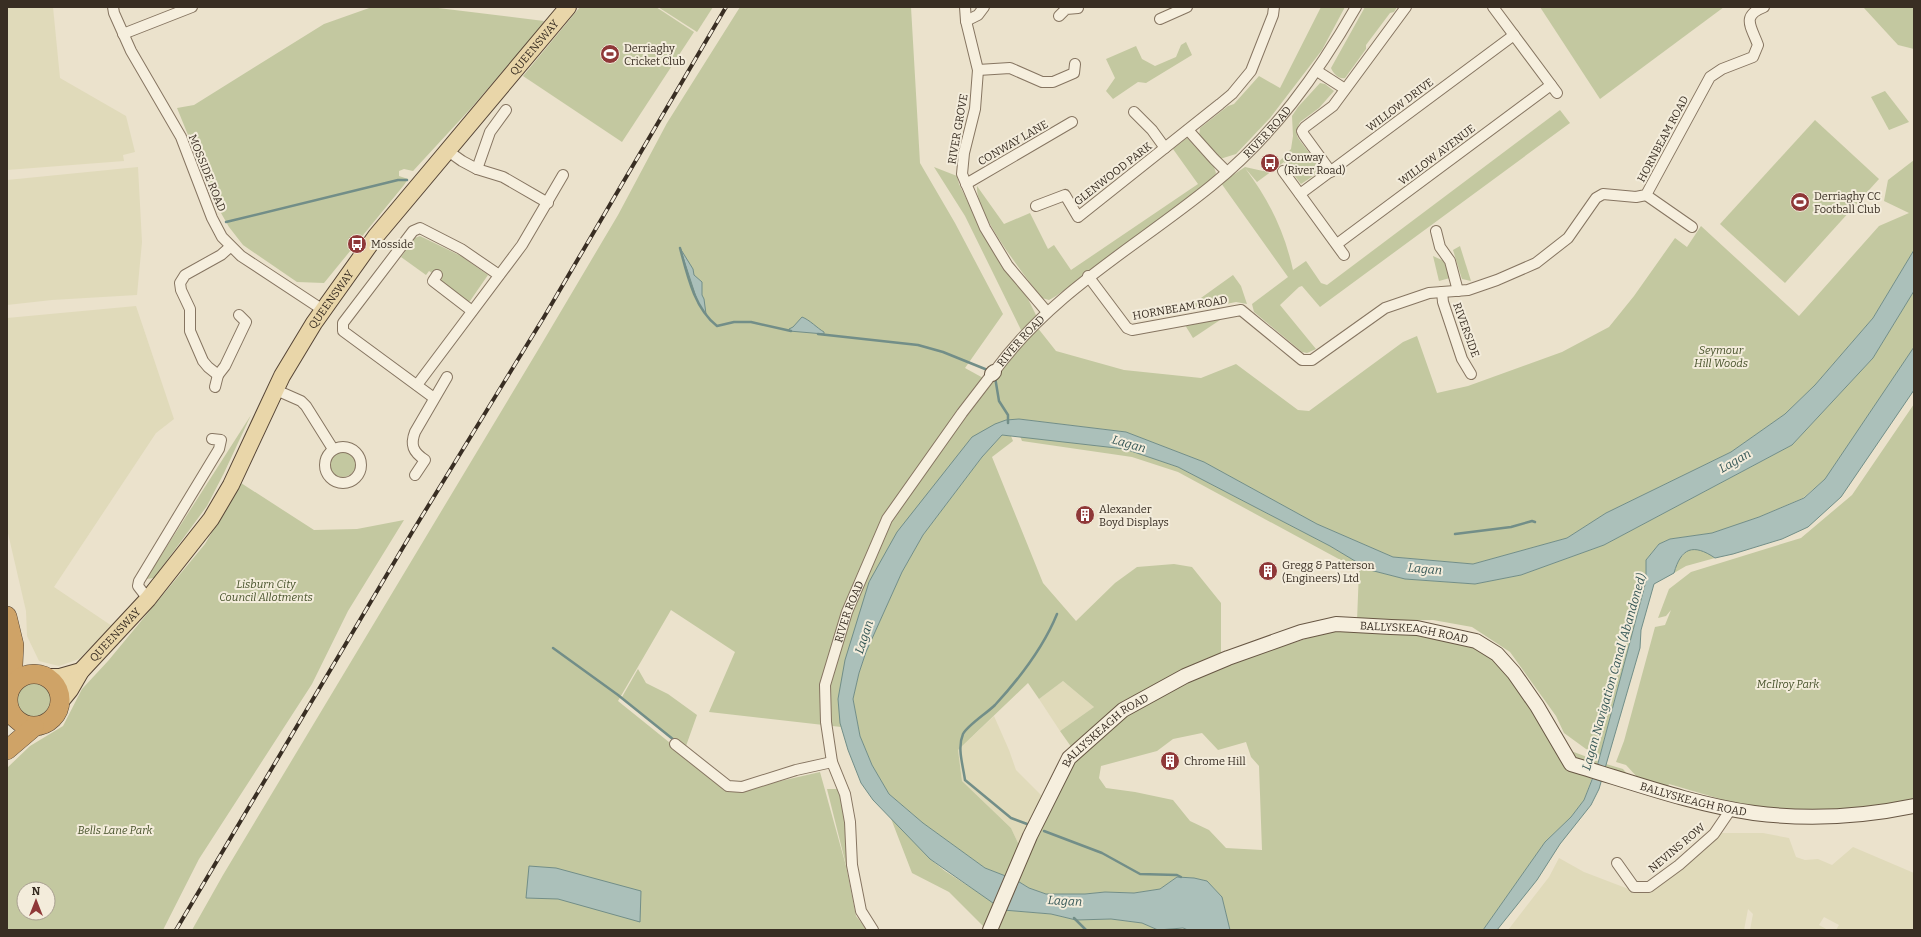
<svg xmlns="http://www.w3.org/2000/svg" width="1921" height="937" font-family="Bitter,serif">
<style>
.farmland{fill:#e0daba}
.green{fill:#c3c8a0;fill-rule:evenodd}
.water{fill:#abc0ba;stroke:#728e88}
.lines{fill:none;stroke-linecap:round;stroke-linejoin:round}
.stream{stroke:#728e88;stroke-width:2.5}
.street-casing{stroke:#867561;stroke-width:12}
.secondary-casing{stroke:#685744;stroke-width:16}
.primary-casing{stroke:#554435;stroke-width:18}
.highway-casing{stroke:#554435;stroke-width:20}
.street{stroke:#f6efde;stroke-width:10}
.secondary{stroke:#f6efde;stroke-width:14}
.primary{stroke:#e9d6a9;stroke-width:16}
.highway{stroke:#cfa367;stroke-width:19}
.rail-casing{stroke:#392e23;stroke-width:4}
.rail{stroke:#f3ecdb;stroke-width:2.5;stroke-dasharray:8;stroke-linecap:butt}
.labels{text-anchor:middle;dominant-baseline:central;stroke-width:4;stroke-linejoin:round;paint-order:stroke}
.street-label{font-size:11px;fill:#392e23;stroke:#f3ecdb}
.poi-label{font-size:11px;fill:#392e23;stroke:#f3ecdb;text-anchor:start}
.park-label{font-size:11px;font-style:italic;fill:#48532c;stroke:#f3ecdb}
.water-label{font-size:12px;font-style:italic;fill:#345655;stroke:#f3ecdb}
</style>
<rect width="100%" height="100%" fill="#ebe2cc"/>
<g class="farmland">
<path d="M7,7H53L60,78L126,116L135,152L123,155L124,161L7,170Z"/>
<path d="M138,167L142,242L137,295L52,300L7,305V180Z"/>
<path d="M136,306L174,419L156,433L54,587L112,626L79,659L59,666L39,661L27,636L26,611L7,529V318Z"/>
<path d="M1063,681L1094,707L1060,731L1039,699Z"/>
<path d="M994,716L1009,750L1016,770L1044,798L1019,845L1011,828L962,781L958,750Z"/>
<path d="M1721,833H1763L1789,838L1796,857L1805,860L1818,859L1832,865L1853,847L1914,873V930H1836L1839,925L1824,917L1819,925L1828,930H1750L1753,914L1748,909L1744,930H1508L1549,877L1559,858L1584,872L1639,893L1661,883Z"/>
</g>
<g class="green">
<path d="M372,7H430L544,21L540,28L472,107L413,171L404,169L399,171V176L408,179L404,185L324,283L297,282L243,245L229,227L217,206L177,108L194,105L324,24Z"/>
<path d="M580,7H656L694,32L622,142L523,76Z"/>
<path d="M658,7H713L697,32Z"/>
<path d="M740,7H911L920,163L955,223L1003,314L965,368L985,379L1025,338L965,216L934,167L957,176L959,184L984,235L998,259L1028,299L1037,317V327L1056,351L1124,370L1201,378L1236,364L1298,410L1309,411L1403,342L1417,336L1437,393L1468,386L1562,352L1609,327L1634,296L1675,238L1687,247L1701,226L1799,316L1879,226L1909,213L1884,201L1888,180L1914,160V250L1873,318L1815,385L1785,414L1731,452L1606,513L1567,538L1473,564L1393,557L1317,524L1204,462L1126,432L1019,419L1006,420L869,581L838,699L841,727L709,712L735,652L671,610L618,701L726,788L741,790L820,772L846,866L856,916L867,930H192L223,875L541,345L618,215L667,123Z"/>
<path d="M1321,7H1345L1322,50L1270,118L1236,154L1220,159L1199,137L1200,128L1228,106L1234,104L1259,76L1280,88Z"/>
<path d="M1365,7H1397L1394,12L1390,13L1366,45V49L1345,78C1339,80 1333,73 1331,68Z"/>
<path d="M1540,7H1724L1600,99Z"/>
<path d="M1914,7V49L1898,45L1864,8Z"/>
<path d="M1186,42L1192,55L1146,83L1138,82L1113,99L1106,91L1115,78L1106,59L1136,46L1142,59L1155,66L1176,57L1181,45Z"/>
<path d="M1320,83L1325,84L1334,91L1319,108L1300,122L1296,132L1298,138L1320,167L1319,172L1301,184L1284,162L1257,182L1245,168C1269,200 1284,230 1293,270L1306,261L1321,283L1327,285L1560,110L1570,123L1320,307L1302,286L1299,287L1280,305L1316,349L1307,353L1302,352L1254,312L1252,304L1288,277L1221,183L1245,167L1263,171L1269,170L1275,166L1291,149L1293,136L1292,116L1298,107Z"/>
<path d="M1885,91L1909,122L1889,130L1871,97Z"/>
<path d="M1815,120L1879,179L1785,283L1720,224Z"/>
<path d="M1187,138L1214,167L1216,173L1213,181L1056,296L1049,300L1042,298C1024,275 975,213 977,186L1004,224L1030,213L1048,249L1054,245L1071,270L1198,184L1173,149Z"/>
<path d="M420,236L461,256L488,275L470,301L468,302L441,281L442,276L434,271L432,273L429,271L426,275L401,257L415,238Z"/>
<path d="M1460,246L1471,281L1462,279L1461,276L1453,250Z"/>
<path d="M1433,256L1444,261L1450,278L1439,281Z"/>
<path d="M1233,275L1241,286L1247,304L1236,302L1226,304L1224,302L1189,310L1187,308Z"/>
<path d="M1914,291V347L1825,479L1803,498L1759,517L1712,533L1670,539L1659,544L1646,560V581L1600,755L1586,749L1564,733L1556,716L1510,652L1472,627L1433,620L1357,621L1359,570L1178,472L1132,457L1022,441L1020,436L1125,449L1178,467L1330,546L1370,570L1405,579L1475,584L1521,575L1604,545L1792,445L1873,358Z"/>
<path d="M1223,318L1193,338L1185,325Z"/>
<path d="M1914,404V801L1805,814L1727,801L1669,784L1668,786L1639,779L1626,765L1616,762L1624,741L1655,627L1665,625L1671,610L1666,616L1658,618L1669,589L1691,572L1801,538L1852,495Z"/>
<path d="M251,415L224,473L207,506L154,578L146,579Z"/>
<path d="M1002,435L1011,436L1013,441L992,457L1043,583L1076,621L1115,583L1137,567L1174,564L1192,567L1221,603V656L1182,673L1120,707L1072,748L1060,731L1094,707L1063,681L1039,699L1028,683L958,750L962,781L1011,828L1019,845L1016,852L1027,856L1072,761L1127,712L1188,679L1220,666L1337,629L1439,636L1473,644L1494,658L1510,673L1531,700L1564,764L1569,769L1592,778L1584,800L1571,817L1545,842L1483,930H1230L1222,897L1207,881L1194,878L1177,877L1160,889L1134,893L1105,892L1085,894H1046L1029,888L1016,880L985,868L923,823L889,794L872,765L860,736L853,699L859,673L866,652L902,572L923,535L982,457ZM1202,733L1218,750L1246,742L1251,757L1259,766L1262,850L1226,848L1209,830L1190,821L1173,800L1135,792L1106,788L1099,778L1101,766L1157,751L1173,739Z"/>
<circle cx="342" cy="463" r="14"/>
<path d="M241,483L314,530L357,529L404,520L348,611L312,684L199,859L163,930H7V768L30,746L63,726L82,689L108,661L205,544ZM24,889H48V913H24Z"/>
<path d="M1692,548L1704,550L1715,558L1686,566L1674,573C1677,561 1681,554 1692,548Z"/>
<path d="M638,669L646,683L668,694L697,715L686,746L671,737L622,697Z"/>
<circle cx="34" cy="701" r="19"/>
<path d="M1571,751L1598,761L1597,767L1577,760L1570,753Z"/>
<path d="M1606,764L1623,769L1628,775L1604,769Z"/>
<path d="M827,789H838C847,814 849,843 847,869Z"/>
<path d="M890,816L930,859L945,871L996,904L985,928L949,892L912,873Z"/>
<path d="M1003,910L1051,914L1076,920L1111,919L1142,923L1158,930H995Z"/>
</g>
<g class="water">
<path d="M680,248L693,269L694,275L702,282V295L704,299L706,314L698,303Z"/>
<path d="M1914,250V291L1873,358L1792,445L1604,545L1521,575L1475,584L1405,579L1370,570L1330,546L1178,467L1125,449L1002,435L982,457L923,535L902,572L866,652L859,673L853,699L860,736L872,765L889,794L923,823L985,868L1016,880L1029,888L1046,894H1085L1105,892L1134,893L1160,889L1177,877L1194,878L1207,881L1222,897L1230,930H1188L1183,928L1158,930L1142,923L1111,919L1076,920L1051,914L1003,910L930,859L873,800L861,783L848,750L840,723L838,699L845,660L869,582L897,532L972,437L995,424L1006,420L1019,419L1126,432L1204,462L1317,524L1393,557L1473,564L1567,538L1606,513L1731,452L1785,414L1815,385L1873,318Z"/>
<path d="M802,317C810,320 817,328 824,332V334L789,331V329L793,327Z"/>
<path d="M1914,347V390L1841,497L1808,527L1782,539L1733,554L1715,558C1693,543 1681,548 1674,573L1654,584L1641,630L1640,648L1599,789L1591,805L1560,844L1537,880L1497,930H1483L1545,842L1571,817L1584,800L1597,767L1646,581V560L1659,544L1670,539L1712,533L1759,517L1804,498L1825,479Z"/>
<path d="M529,866L556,868L641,891L640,922L558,899L526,898Z"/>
</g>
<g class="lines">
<g class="stream">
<path d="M226,222L398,180H407"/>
<path d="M680,248C687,274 694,308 717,326L734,322H751L791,331"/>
<path d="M818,334L918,345L943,352L990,371"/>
<path d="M995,377L999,401L1008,415V423"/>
<path d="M1455,534L1511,527L1532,521L1535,522"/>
<path d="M553,648L618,695L674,740"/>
<path d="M1027,824L1011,818L965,780C963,765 957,748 963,734C968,725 987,713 995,705C1018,680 1044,646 1057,614"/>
<path d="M1044,831L1102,853L1140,874L1177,875L1181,877"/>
<path d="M1074,918L1086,930"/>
</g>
<defs>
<g id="street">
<path d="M113,7L114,13L131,51L181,137L212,218L222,237L241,256L323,310"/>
<path d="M965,7L966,21L978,70L975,109L964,153L962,174L985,228L1008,266L1047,312"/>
<path d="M1493,7L1557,93"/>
<path d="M1059,16L1066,9L1078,8"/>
<path d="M1160,19L1187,7"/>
<path d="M966,21L978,15L984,7"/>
<path d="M123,34L192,7"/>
<path d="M978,70L1010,68L1042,82H1053L1074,73L1075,64"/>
<path d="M1317,71L1345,89"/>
<path d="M1134,112L1152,130L1165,148"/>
<path d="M1188,130L1214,159L1227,172"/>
<path d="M448,151L462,161L477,169L503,177L548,203"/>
<path d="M477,169L490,132L506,110"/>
<path d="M1283,171L1344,255"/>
<path d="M1331,172L1304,135L1302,131L1305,127L1333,106L1406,7"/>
<path d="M966,184L1072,122"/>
<path d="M1300,194L1514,35"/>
<path d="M1646,195L1692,227"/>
<path d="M1036,206L1065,195L1078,217L1220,104L1232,94L1251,71L1273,15L1274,7"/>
<path d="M1436,231L1440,247L1450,261L1458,291"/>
<path d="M1337,244L1551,85"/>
<path d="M230,247L221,255L185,275L180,283L181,290L190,309V331L203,361L208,367L218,375L225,366L246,322L239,315"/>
<path d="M437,275L433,281L472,311"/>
<path d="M1088,276L1127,328L1132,330L1241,310L1302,360H1312L1385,308L1429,293L1468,290L1497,280L1536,263L1568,238L1596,198L1603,194L1636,197L1646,195L1710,77L1722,69L1753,57L1758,45C1751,26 1741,16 1764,7"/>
<path d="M1442,292L1443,302L1462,359L1471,374"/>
<path id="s1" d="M994,372C1052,292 1136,247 1211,186C1273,136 1317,75 1356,7"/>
<path d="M417,385L522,245L563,175"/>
<path d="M215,387L218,375"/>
<path d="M276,390L301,401L306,406L333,449"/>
<path d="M434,398L343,331V323L413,231L420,228L461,249L499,275"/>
<circle cx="343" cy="465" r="18"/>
<path d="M415,475L425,460C413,452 410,445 415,432L447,377"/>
<path d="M148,599L138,586L139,581L219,449L221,440L212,439"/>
<path d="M675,744L728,786L742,787L796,770L832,762"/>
<path d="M1617,863L1634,887H1649L1679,865L1714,834L1731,809"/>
<path id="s2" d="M873,930L861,911L852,865L850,822L845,794L832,762L826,722L825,685L847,612L887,519L962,413L992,374"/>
</g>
<g id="secondary">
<path d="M992,374L994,372"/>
<path id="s3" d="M990,930L1030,836L1069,758L1123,710L1185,676L1228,658L1301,632L1336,624L1391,627L1417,628L1476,641L1497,654L1514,673L1537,706L1571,764L1581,767C1637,784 1696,805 1754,813C1808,820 1861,817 1914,806"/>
</g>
<g id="primary">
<path d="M46,677H60L81,671"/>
<path id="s4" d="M61,701L70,690L81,671L148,599L211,519L231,485L282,376L314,323L376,236L568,7"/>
</g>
<g id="highway">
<path d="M7,616L14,645L12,685"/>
<circle cx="34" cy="700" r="26"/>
<path d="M7,750L34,727"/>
</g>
</defs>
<use href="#street" class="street-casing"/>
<use href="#secondary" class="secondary-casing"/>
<use href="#primary" class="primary-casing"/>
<use href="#highway" class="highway-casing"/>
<use href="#street" class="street"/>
<use href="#secondary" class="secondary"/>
<use href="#primary" class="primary"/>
<use href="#highway" class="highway"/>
<defs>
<path id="rail" d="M176,930L411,534L544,317L726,7"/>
</defs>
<use href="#rail" class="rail-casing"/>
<use href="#rail" class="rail"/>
</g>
<defs>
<symbol id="stadium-disc" viewBox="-11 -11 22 22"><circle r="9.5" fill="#8f3838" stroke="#f3ecdb"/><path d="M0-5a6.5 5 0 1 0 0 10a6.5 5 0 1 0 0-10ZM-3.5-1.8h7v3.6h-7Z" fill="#fff"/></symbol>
<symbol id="bus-disc" viewBox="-11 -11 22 22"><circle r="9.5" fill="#8f3838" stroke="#f3ecdb"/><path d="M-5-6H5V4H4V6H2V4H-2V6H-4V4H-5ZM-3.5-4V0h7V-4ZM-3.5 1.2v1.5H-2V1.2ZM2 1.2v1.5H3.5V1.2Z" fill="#fff"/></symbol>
<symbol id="building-disc" viewBox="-11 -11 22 22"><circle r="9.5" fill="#8f3838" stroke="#f3ecdb"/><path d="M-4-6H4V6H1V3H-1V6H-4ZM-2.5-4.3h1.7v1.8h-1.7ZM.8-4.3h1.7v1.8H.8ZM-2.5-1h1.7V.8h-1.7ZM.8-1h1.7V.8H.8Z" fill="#fff"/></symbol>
</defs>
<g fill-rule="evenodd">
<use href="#stadium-disc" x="599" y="43" width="22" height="22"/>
<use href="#bus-disc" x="1259" y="152" width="22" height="22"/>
<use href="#stadium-disc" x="1789" y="191" width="22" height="22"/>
<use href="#bus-disc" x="346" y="233" width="22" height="22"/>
<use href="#building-disc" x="1074" y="504" width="22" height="22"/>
<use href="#building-disc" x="1257" y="560" width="22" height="22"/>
<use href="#building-disc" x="1159" y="750" width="22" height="22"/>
</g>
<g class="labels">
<g class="street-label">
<text stroke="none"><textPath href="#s4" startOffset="811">QUEENSWAY</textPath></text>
<text transform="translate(1400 105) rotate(-37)">WILLOW DRIVE</text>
<text transform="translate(958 129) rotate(-80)">RIVER GROVE</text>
<text stroke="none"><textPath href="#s1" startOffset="365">RIVER ROAD</textPath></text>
<text transform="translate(1663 139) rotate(-62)">HORNBEAM ROAD</text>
<text transform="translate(1013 143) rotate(-30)">CONWAY LANE</text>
<text transform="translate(1437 155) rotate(-37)">WILLOW AVENUE</text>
<text transform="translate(207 173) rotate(68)">MOSSIDE ROAD</text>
<text transform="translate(1113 174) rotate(-38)">GLENWOOD PARK</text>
<text stroke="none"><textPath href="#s4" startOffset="487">QUEENSWAY</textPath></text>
<text transform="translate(1180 308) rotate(-10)">HORNBEAM ROAD</text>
<text transform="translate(1466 330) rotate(70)">RIVERSIDE</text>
<text stroke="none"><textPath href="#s1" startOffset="41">RIVER ROAD</textPath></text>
<text stroke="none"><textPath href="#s2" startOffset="330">RIVER ROAD</textPath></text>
<text stroke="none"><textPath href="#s3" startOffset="571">BALLYSKEAGH ROAD</textPath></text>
<text stroke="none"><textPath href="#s4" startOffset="86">QUEENSWAY</textPath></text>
<text stroke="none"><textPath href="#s3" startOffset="235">BALLYSKEAGH ROAD</textPath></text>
<text stroke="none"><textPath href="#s3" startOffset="919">BALLYSKEAGH ROAD</textPath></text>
<text transform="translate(1677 848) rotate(-40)">NEVINS ROW</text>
</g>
<g class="poi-label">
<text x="624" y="48">Derriaghy<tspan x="624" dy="13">Cricket Club</tspan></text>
<text x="1284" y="157">Conway<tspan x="1284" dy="13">(River Road)</tspan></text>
<text x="1814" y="196">Derriaghy CC<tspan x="1814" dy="13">Football Club</tspan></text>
<text x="371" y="244">Mosside</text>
<text x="1099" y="509">Alexander<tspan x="1099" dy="13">Boyd Displays</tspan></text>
<text x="1282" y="565">Gregg &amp; Patterson<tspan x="1282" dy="13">(Engineers) Ltd</tspan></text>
<text x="1184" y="761">Chrome Hill</text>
</g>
<g class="park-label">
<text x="1721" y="350">Seymour<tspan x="1721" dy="13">Hill Woods</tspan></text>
<text x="266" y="584">Lisburn City<tspan x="266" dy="13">Council Allotments</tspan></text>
<text x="1788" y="684">McIlroy Park</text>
<text x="115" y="830">Bells Lane Park</text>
</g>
<g class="water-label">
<text transform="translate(1129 444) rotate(16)">Lagan</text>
<text transform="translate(1735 461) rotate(-30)">Lagan</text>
<text transform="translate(1425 569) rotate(5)">Lagan</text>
<text transform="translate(864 637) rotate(-72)">Lagan</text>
<text transform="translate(1614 672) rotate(-74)">Lagan Navigation Canal (Abandoned)</text>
<text transform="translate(1065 901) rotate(3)">Lagan</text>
</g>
</g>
<rect width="1921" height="937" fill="none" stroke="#392e23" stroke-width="16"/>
<g transform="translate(36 901)"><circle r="19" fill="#f3ecdb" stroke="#a9a091"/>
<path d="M0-3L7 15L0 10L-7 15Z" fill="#8f3838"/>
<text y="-6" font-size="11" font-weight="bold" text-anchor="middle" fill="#392e23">N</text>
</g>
</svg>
